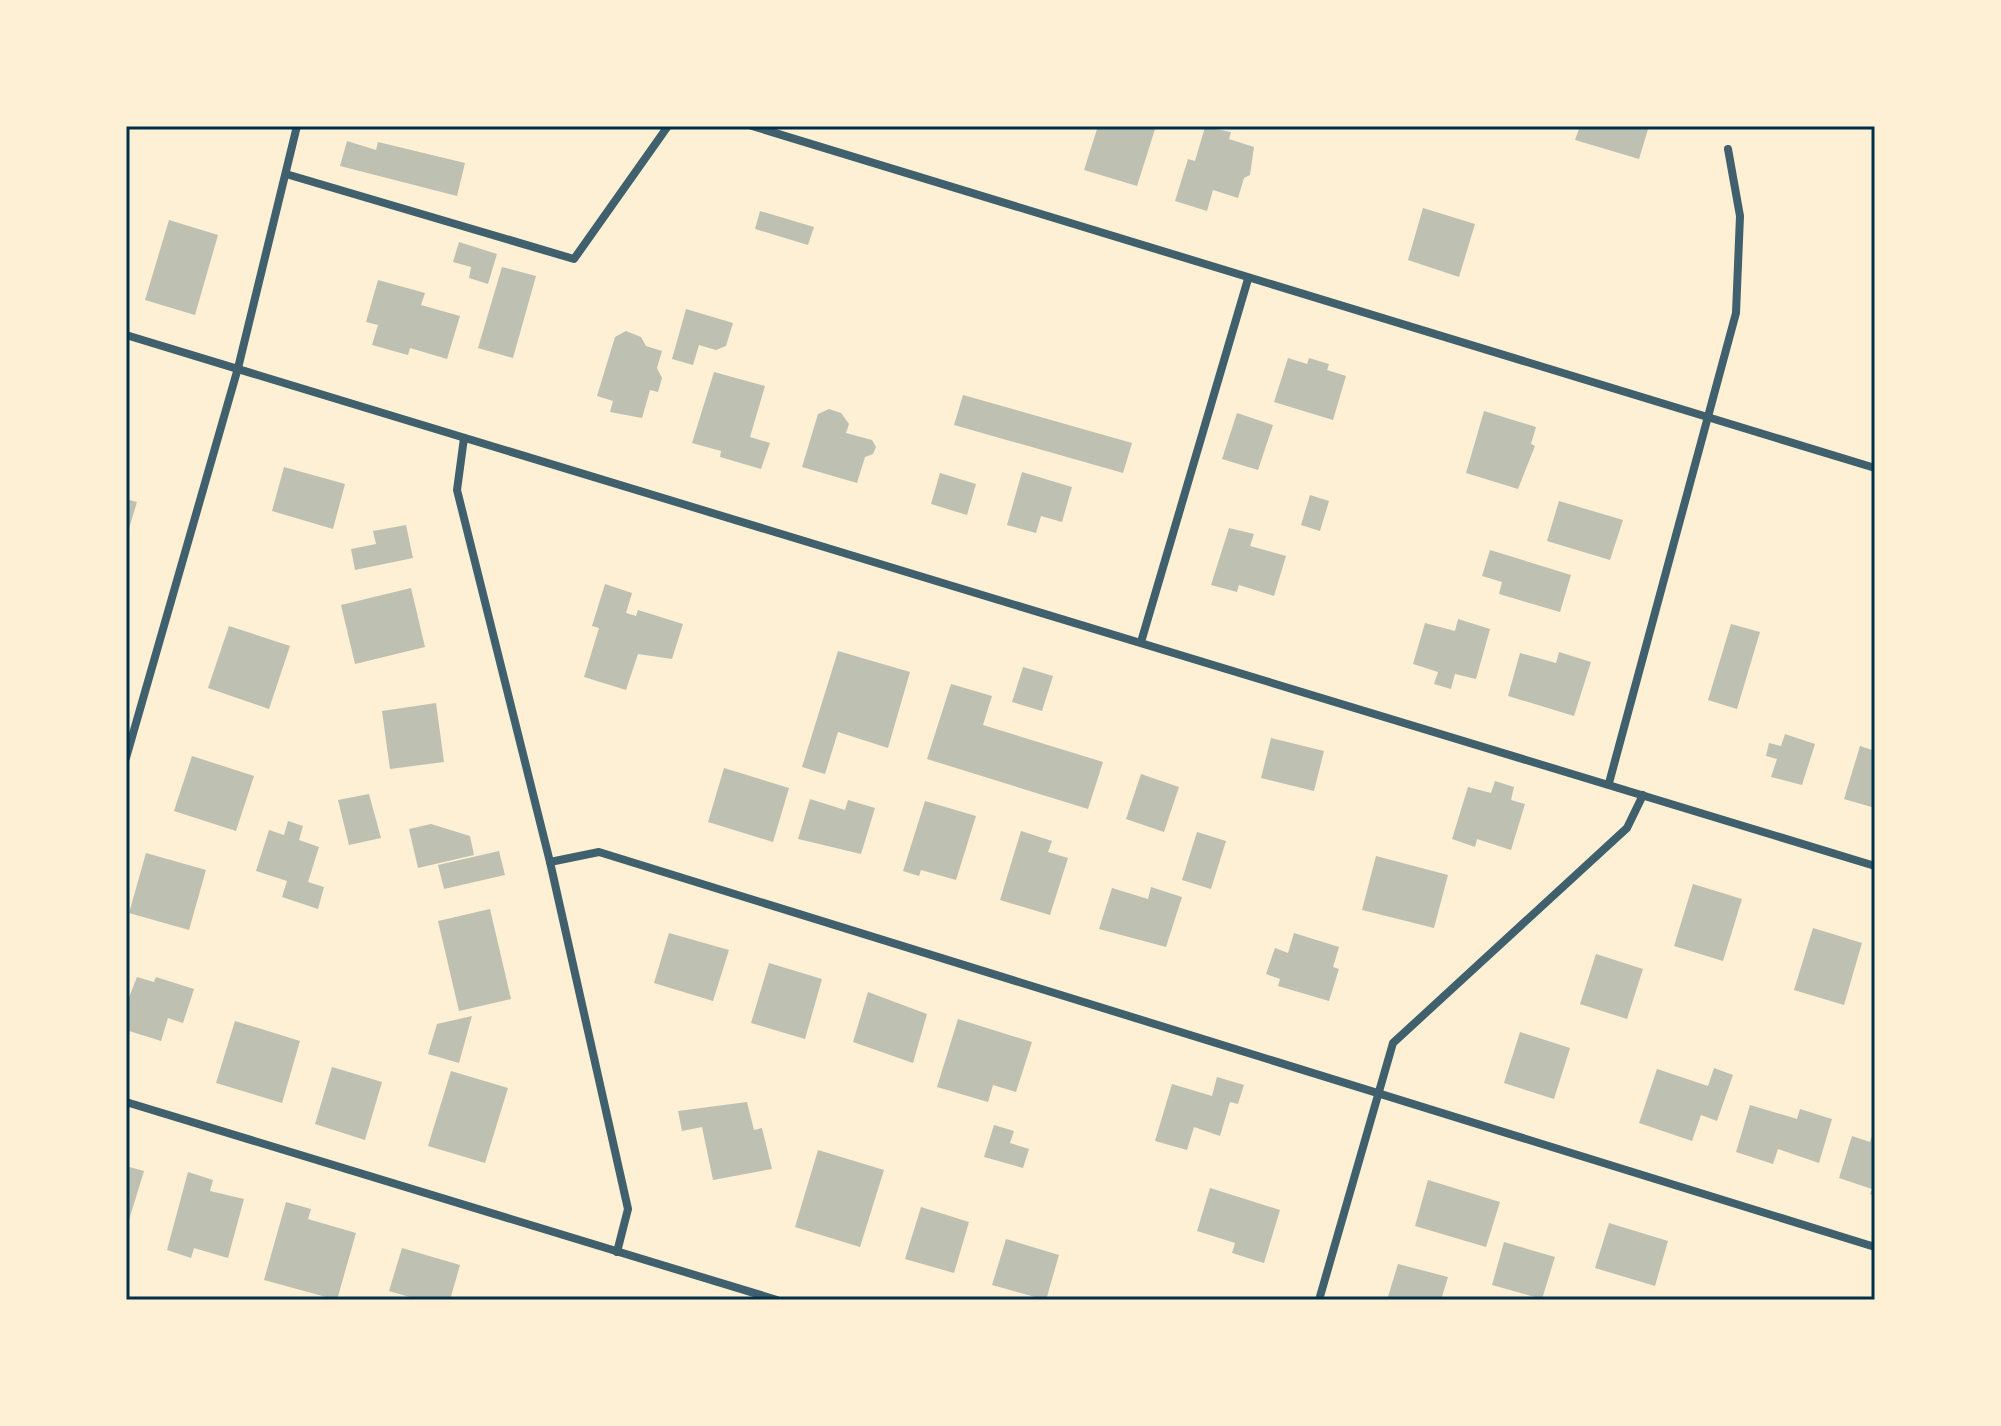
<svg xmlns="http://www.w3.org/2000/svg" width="2001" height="1426" font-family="Barlow,sans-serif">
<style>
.building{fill:#bec0b2}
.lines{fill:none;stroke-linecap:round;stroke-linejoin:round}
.minor{stroke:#3f606c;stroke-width:8}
.neatline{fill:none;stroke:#003049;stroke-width:3}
</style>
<rect width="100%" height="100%" fill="#fdf0d5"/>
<g class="building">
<path d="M1098,126H1156L1137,186L1084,170Z"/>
<path d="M1580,126H1649L1639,159L1575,140Z"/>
<path d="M1205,127L1231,132L1229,139L1254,147L1250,175L1244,178L1238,198L1213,190L1207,211L1175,201L1188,159L1195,161Z"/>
<path d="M347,141L376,150L378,142L465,163L457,196L340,166Z"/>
<path d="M1423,208L1475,224L1459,277L1408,260Z"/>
<path d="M760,211L814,227L808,245L755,229Z"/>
<path d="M169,220L218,235L195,315L145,300Z"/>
<path d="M459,242L497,254L488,284L469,278L471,267L453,262Z"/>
<path d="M502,267L536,276L513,358L478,348Z"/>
<path d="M378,280L425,293L421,305L460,316L447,359L410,348L408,355L372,345L378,325L366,322Z"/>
<path d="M686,309L733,323L726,346L716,350L699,345L693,365L672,359Z"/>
<path d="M626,331L641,337L646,346L662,351L657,368L662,378L658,392L650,390L642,418L610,412L613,401L597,396L615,337Z"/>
<path d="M1288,358L1307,364L1309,358L1329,364L1327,370L1346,376L1333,420L1274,402Z"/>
<path d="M714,372L765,386L750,437L770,443L761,469L720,457L721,451L692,443Z"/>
<path d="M963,395L1132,443L1123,473L954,425Z"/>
<path d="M829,409L841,413L849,424L846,433L872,440L876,447L873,454L865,457L857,483L802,467L818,414Z"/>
<path d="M1484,411L1536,427L1531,444L1535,446L1518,489L1466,473Z"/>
<path d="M1237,413L1273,425L1258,470L1222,459Z"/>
<path d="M284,467L345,484L333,529L272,511Z"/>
<path d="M1022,472L1072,487L1062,522L1041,516L1036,533L1007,525Z"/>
<path d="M940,473L976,484L967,515L931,504Z"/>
<path d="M1310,495L1329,501L1320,531L1301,525Z"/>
<path d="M126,499L137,502L127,535H126Z"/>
<path d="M1559,501L1623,520L1610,560L1547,541Z"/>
<path d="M406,525L413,558L355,570L351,549L376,544L373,531Z"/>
<path d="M1229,528L1254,534L1250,546L1286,556L1274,596L1239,585L1237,592L1211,585Z"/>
<path d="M1490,550L1571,575L1560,612L1499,594L1502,582L1482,576Z"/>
<path d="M605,584L632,593L626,613L636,616L638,610L683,624L672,659L638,654L626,690L584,677L599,628L592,626Z"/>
<path d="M411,588L425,647L355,664L341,605Z"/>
<path d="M1458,619L1490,629L1476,679L1455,674L1451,689L1434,684L1438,672L1413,664L1425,623L1455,631Z"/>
<path d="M1731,624L1760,632L1737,709L1708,700Z"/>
<path d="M229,626L290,646L269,709L208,688Z"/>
<path d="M838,651L910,672L888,748L838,732L825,774L802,767Z"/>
<path d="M1559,652L1591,662L1574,716L1508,696L1520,653L1556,663Z"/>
<path d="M1023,667L1053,676L1042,711L1012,702Z"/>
<path d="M951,684L992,696L983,725L1103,762L1088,809L927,759Z"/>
<path d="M436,703L444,762L390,769L382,711Z"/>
<path d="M1785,734L1815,744L1802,785L1771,777L1777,759L1766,756L1769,743L1781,746Z"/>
<path d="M1271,738L1324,751L1314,791L1261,778Z"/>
<path d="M1860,746L1875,751V808L1844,799Z"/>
<path d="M192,756L254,776L236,831L174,811Z"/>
<path d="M724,768L789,788L773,842L708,822Z"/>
<path d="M1141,774L1179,787L1164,832L1126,819Z"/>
<path d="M1495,781L1514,787L1511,800L1525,804L1511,850L1477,839L1475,847L1452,839L1468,787L1491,793Z"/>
<path d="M369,794L381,838L349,845L338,800Z"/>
<path d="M810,799L845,810L848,800L875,808L861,854L798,839Z"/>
<path d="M925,801L976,816L956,880L921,870L919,876L903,871Z"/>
<path d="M288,821L303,826L299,840L319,847L308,882L324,887L318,909L282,897L287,881L256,871L269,830L284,835Z"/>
<path d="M431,824L470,836L474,855L418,868L409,829Z"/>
<path d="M1021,831L1052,841L1048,852L1068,858L1050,915L1000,900Z"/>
<path d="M1197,832L1226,841L1211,889L1182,880Z"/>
<path d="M499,851L505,875L444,889L438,865Z"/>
<path d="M146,853L206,870L189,930L129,913Z"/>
<path d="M1376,856L1448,875L1434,928L1362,910Z"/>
<path d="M1693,884L1742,899L1723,961L1674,946Z"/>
<path d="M1151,887L1182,897L1166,947L1099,929L1112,888L1148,899Z"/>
<path d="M490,909L511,999L459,1011L438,921Z"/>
<path d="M1813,928L1862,943L1844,1005L1794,990Z"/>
<path d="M669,933L729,950L713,1001L654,983Z"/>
<path d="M1294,933L1339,947L1333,967L1339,969L1329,1001L1278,986L1280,979L1266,974L1275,948L1288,953Z"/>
<path d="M1596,954L1643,969L1627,1019L1580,1004Z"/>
<path d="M769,963L822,979L805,1039L751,1023Z"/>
<path d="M137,977L154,982L156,977L194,989L183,1023L168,1018L161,1041L126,1030V1005Z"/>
<path d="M868,992L927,1014L913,1063L853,1042Z"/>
<path d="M472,1016L459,1063L428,1054L437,1024Z"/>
<path d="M958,1019L1032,1042L1016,1092L993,1085L988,1102L937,1087Z"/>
<path d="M235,1021L300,1041L282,1103L216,1083Z"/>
<path d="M1520,1032L1570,1048L1554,1099L1504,1083Z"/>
<path d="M332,1067L382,1082L365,1140L315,1124Z"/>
<path d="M1714,1068L1733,1075L1717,1121L1701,1115L1692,1141L1639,1123L1657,1069L1708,1086Z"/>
<path d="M451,1071L508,1088L485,1163L428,1146Z"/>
<path d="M1217,1077L1244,1085L1238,1104L1230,1102L1220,1136L1194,1127L1187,1150L1155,1141L1172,1084L1212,1096Z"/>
<path d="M747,1102L754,1130L762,1128L772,1169L713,1180L702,1127L682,1131L678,1111Z"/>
<path d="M1750,1105L1797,1119L1800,1109L1832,1119L1819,1163L1778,1149L1773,1164L1736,1152Z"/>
<path d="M994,1125L1014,1131L1010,1143L1029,1149L1023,1168L984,1157Z"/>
<path d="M1875,1127V1196L1870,1194L1872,1189L1839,1178L1852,1136L1870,1142Z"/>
<path d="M818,1150L884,1170L860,1247L795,1227Z"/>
<path d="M126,1166L144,1171L129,1220L126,1219Z"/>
<path d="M188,1172L213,1180L210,1191L244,1199L228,1258L194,1248L191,1258L167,1250Z"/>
<path d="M1428,1180L1500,1202L1486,1247L1415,1226Z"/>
<path d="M1210,1188L1280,1210L1264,1263L1232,1253L1235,1243L1197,1231Z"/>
<path d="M286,1202L311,1209L308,1219L356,1233L337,1300L264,1280Z"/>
<path d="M921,1207L969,1222L954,1273L905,1259Z"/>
<path d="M1609,1223L1668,1241L1655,1286L1595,1268Z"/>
<path d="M1006,1239L1059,1255L1046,1300L992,1285Z"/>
<path d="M1504,1242L1555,1257L1542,1299L1492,1285Z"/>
<path d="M402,1248L460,1265L450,1300H420L389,1291Z"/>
<path d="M1398,1264L1448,1277L1441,1300H1387Z"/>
</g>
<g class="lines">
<g class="minor">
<path d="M752,126L1875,468"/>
<path d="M286,174L574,259L668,126"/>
<path d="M126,335L1875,866"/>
<path d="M464,438L457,490L550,862L628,1209L617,1252"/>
<path d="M1141,642L1248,279"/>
<path d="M126,758L238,368L297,126"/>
<path d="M1609,783L1736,313L1740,216L1728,149"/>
<path d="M550,862L599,852L1875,1247"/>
<path d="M126,1102L777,1300"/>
<path d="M1319,1300L1393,1043L1627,828L1643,795"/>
</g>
</g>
<rect width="2001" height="1426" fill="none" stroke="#fdf0d5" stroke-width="256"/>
<rect x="128" y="128" width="1745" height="1170" class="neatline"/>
</svg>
